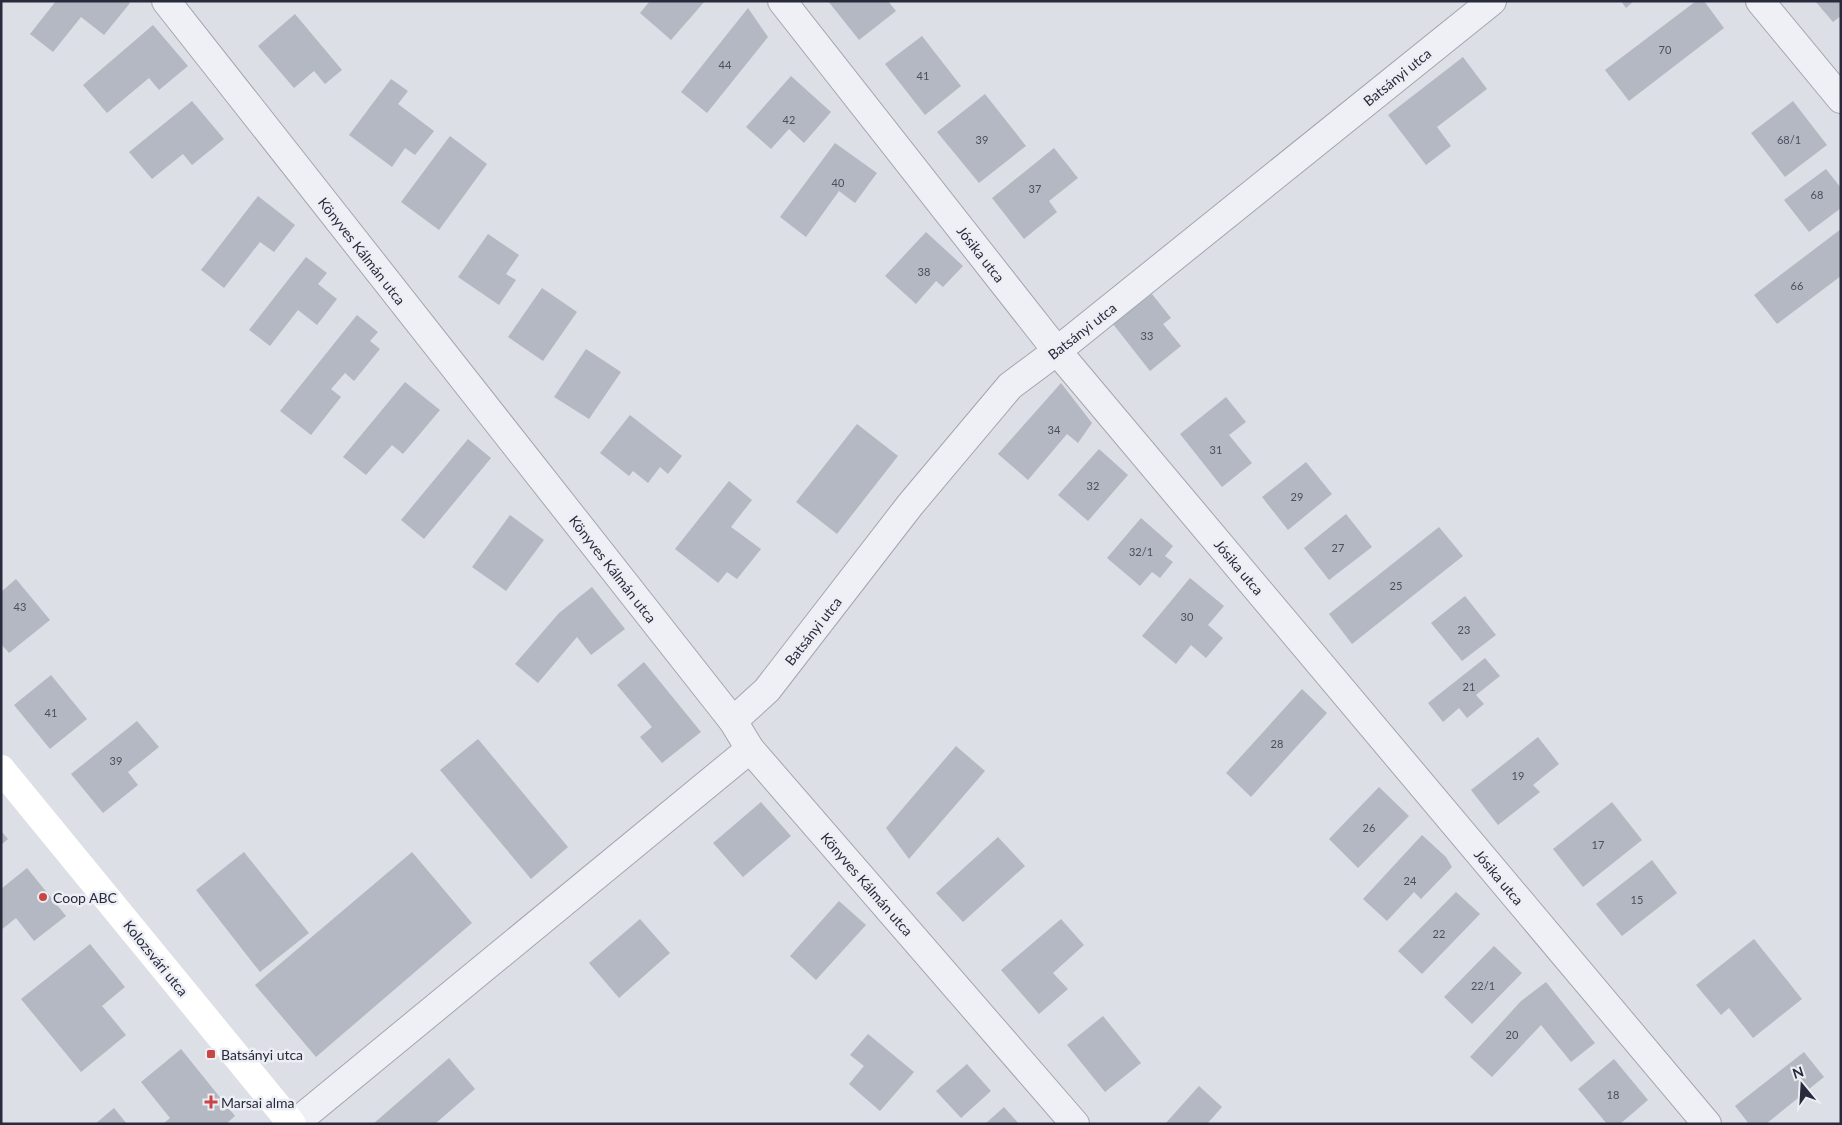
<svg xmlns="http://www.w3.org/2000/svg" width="1842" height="1125" font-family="Lato,sans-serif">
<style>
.building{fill:#b4b8c3}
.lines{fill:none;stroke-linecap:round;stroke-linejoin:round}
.street-casing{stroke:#a3a5b0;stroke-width:30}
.street{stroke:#eff0f5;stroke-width:28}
.secondary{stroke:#fff;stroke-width:28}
.poi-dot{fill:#c84645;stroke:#eceef4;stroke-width:2}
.labels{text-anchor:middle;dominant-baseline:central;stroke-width:5;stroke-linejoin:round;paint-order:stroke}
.number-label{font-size:11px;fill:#4a4e5e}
.street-label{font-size:14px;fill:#272b3c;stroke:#eceef4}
.poi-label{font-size:14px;fill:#272b3c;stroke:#eceef4;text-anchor:start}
</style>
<rect width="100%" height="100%" fill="#dddfe6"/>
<g class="building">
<path d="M56,1H127L130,3L104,35L81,17L53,52L30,34Z"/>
<path d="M650,1H705L671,40L640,13Z"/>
<path d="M828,1H888L896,11L859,40Z"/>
<path d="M1621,1H1634L1626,8Z"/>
<path d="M1696,1H1704L1724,28L1629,101L1605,70Z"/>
<path d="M1815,1H1841V16L1833,22Z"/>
<path d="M748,8L768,37L707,113L681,92Z"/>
<path d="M295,14L342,70L325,84L314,71L294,88L258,46Z"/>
<path d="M153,25L188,66L159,90L149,78L107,113L83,85Z"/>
<path d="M922,36L961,86L925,115L885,64Z"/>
<path d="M1463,57L1487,89L1437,127L1451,146L1426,165L1388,115Z"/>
<path d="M791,76L831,112L804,143L789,129L771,149L746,127Z"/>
<path d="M391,79L408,91L398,104L434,131L415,155L405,148L392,167L349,135Z"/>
<path d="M985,94L1026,146L979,183L937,132Z"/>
<path d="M192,101L224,139L192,165L183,154L152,179L129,152Z"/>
<path d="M1793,101L1827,145L1785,177L1751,133Z"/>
<path d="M450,136L487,164L439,230L401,202Z"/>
<path d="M835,143L877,173L855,203L839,191L806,237L780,217Z"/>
<path d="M1054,148L1078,178L1049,201L1057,212L1024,239L992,198Z"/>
<path d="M1826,169L1841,188V208L1809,232L1784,200Z"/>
<path d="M258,196L295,225L274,252L260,242L224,288L201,270Z"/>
<path d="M1841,229V276L1777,324L1754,295Z"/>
<path d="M926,232L963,266L943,287L936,281L916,304L885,276Z"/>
<path d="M488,234L519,255L506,274L516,280L499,305L458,277Z"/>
<path d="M306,257L327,273L318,284L337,299L317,325L298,310L270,346L249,330Z"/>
<path d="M542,288L577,312L543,361L508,337Z"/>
<path d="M1152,294L1171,318L1163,324L1181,346L1150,371L1113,324Z"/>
<path d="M357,315L378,332L370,341L380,349L354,381L345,373L331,389L341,397L311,435L280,411Z"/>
<path d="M586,349L621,372L589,419L554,397Z"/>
<path d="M405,382L440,410L403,454L392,445L366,475L343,457Z"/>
<path d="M1061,383L1092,423L1078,443L1067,434L1028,480L998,454Z"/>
<path d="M1226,397L1246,422L1229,435L1252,463L1222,487L1180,434Z"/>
<path d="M630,415L682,456L668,474L660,467L648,483L633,471L629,476L600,453Z"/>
<path d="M857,424L898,456L837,534L796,502Z"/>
<path d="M468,439L491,458L424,539L401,520Z"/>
<path d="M1099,449L1128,475L1088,521L1058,495Z"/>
<path d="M1306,462L1332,494L1288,530L1262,497Z"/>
<path d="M729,481L752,500L731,527L761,549L737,579L727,572L718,583L675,549Z"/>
<path d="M1346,514L1372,547L1329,580L1304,548Z"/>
<path d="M510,515L544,540L506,591L472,567Z"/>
<path d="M1141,518L1173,546L1165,556L1173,562L1160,578L1152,572L1140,586L1107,558Z"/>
<path d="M1439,527L1463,556L1352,644L1329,614Z"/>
<path d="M1190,578L1224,606L1208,625L1223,638L1206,658L1191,645L1176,664L1142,636Z"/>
<path d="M16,579L50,620L9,653L1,644V592Z"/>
<path d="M592,587L625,629L591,655L577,637L538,683L515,664L559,613Z"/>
<path d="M1465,596L1496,635L1462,661L1431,623Z"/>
<path d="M1485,658L1500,676L1476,695L1484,704L1467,718L1459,708L1443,722L1428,703Z"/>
<path d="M644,662L701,732L662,763L640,737L652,727L617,685Z"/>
<path d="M51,675L87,719L50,749L14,705Z"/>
<path d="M1302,689L1327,713L1251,797L1226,773Z"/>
<path d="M137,721L159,747L128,772L138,785L103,813L71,774Z"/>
<path d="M1538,737L1559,764L1533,785L1540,792L1498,825L1471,790Z"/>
<path d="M478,739L568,847L531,879L440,770Z"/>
<path d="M956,746L985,771L909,859L886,828Z"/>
<path d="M1379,787L1409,816L1358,868L1329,839Z"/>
<path d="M761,802L791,836L743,877L713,843Z"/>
<path d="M1612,802L1642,840L1583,887L1553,849Z"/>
<path d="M1,831L8,839L1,845Z"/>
<path d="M1422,835L1446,857L1452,867L1421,899L1414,892L1387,921L1363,899Z"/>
<path d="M998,837L1025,866L963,922L936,893Z"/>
<path d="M244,852L309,933L260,972L196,890Z"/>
<path d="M412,852L472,923L316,1057L255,985Z"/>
<path d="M1652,860L1677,893L1622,936L1596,904Z"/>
<path d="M27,868L66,916L34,941L16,918L1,930V889Z"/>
<path d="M1456,892L1480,914L1422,974L1398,951Z"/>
<path d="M839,901L866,925L816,980L790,956Z"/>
<path d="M640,919L670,953L619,998L589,963Z"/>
<path d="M1061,919L1084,945L1053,973L1068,989L1039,1014L1001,970Z"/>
<path d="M1754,939L1802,999L1753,1038L1729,1008L1721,1015L1696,985Z"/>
<path d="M90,944L125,987L102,1006L126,1035L81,1072L21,999Z"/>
<path d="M1494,946L1522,973L1472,1024L1444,997Z"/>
<path d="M1546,982L1595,1043L1571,1062L1541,1025L1492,1077L1470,1057L1521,1001Z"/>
<path d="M1103,1016L1141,1063L1105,1092L1067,1045Z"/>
<path d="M868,1034L914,1072L880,1111L849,1084L864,1066L850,1055Z"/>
<path d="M181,1049L235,1116L226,1124H163L170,1118L141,1082Z"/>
<path d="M1804,1052L1824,1077L1766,1124H1749L1735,1106Z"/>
<path d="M449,1058L475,1089L435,1124H373Z"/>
<path d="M1614,1059L1648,1100L1620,1124H1607L1578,1089Z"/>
<path d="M967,1064L991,1091L961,1118L936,1091Z"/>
<path d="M1199,1086L1222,1107L1207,1124H1165Z"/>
<path d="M1004,1107L1019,1124H985Z"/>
<path d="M114,1108L127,1124H95Z"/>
</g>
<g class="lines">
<defs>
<g id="street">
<path d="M166,1L733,721L750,749L1075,1124"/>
<path d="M782,1L1057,351L1707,1124"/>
<path d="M1760,1L1841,99"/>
<path d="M733,721L767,690L910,505L1010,386L1057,351L1492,1"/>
<path d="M294,1124L750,749"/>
</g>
</defs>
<use href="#street" class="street-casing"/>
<use href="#street" class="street"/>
<path class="secondary" d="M1,769L292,1124"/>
</g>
<g class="poi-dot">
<circle cx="43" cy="897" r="5"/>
<rect x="206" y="1049" width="10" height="10" rx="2.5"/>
<path d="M208.5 1094.5h5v5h5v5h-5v5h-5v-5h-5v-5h5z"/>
</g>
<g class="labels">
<g class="number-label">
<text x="1665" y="49">70</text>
<text x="725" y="64">44</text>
<text x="923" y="75">41</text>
<text x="789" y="119">42</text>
<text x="982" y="139">39</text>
<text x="1789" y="139">68/1</text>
<text x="838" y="182">40</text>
<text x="1035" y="188">37</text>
<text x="1817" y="194">68</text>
<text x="924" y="271">38</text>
<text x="1797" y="285">66</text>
<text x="1147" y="335">33</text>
<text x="1054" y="429">34</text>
<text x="1216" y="449">31</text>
<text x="1093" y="485">32</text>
<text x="1297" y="496">29</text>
<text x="1338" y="547">27</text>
<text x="1141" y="551">32/1</text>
<text x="1396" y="585">25</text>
<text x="20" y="606">43</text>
<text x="1187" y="616">30</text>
<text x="1464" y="629">23</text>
<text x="1469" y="686">21</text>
<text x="51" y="712">41</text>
<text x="1277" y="743">28</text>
<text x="116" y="760">39</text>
<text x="1518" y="775">19</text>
<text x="1369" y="827">26</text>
<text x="1598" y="844">17</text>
<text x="1410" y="880">24</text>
<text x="1637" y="899">15</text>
<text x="1439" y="933">22</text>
<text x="1483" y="985">22/1</text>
<text x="1512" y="1034">20</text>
<text x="1613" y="1094">18</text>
</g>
<g class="street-label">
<text transform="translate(1397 77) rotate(-39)">Batsányi utca</text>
<text transform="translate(362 251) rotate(52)">Könyves Kálmán utca</text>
<text transform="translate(981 254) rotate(52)">Jósika utca</text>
<text transform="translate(1082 331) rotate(-38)">Batsányi utca</text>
<text transform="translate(1239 567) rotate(50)">Jósika utca</text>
<text transform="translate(613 569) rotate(52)">Könyves Kálmán utca</text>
<text transform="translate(813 631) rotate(-52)">Batsányi utca</text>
<text transform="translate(1499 877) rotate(50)">Jósika utca</text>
<text transform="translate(867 884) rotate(49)">Könyves Kálmán utca</text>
<text transform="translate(156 958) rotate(51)">Kolozsvári utca</text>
</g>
<g class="poi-label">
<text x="53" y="897">Coop ABC</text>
<text x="221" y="1054">Batsányi utca</text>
<text x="221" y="1102">Marsai alma</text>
</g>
</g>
<rect width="1842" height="1125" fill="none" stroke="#272b3c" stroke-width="5"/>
<g transform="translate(1802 1085) rotate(342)" stroke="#eceef4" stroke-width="4" paint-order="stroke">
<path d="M0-4L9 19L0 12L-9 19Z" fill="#272b3c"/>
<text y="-8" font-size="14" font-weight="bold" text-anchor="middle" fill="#272b3c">N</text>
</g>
</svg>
